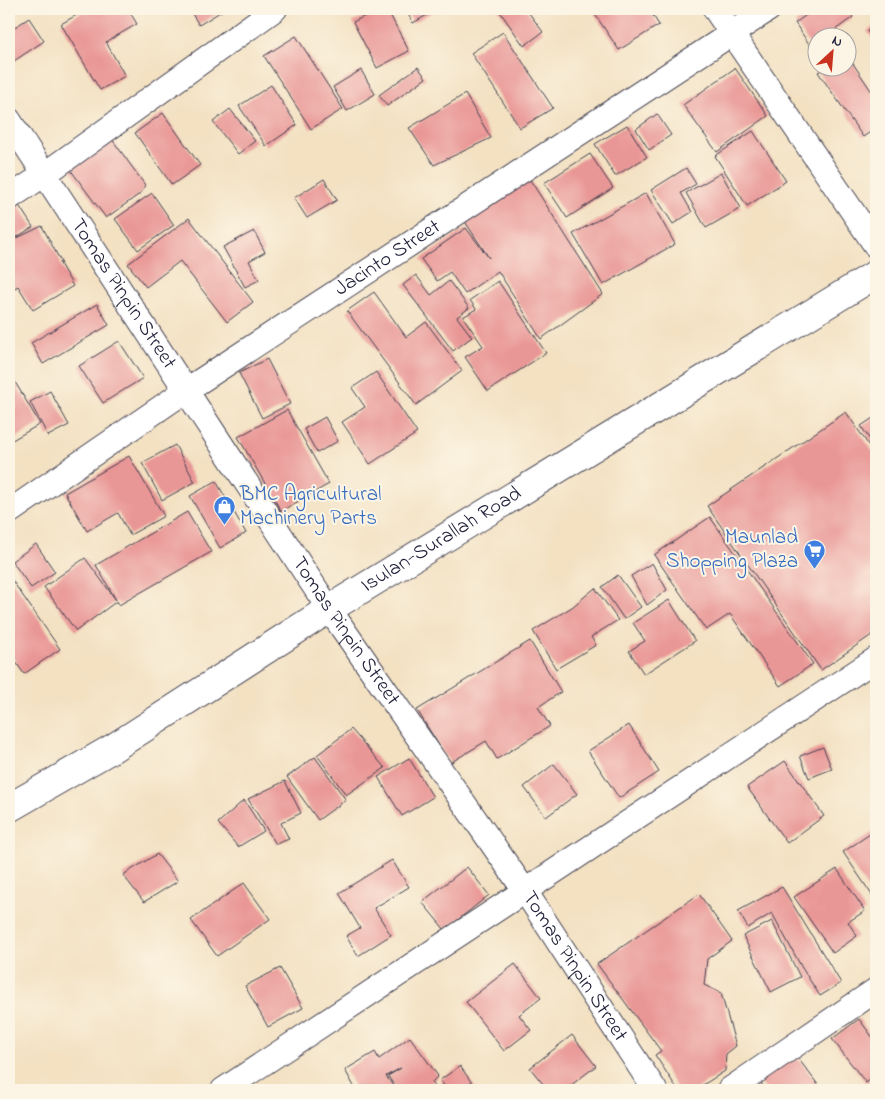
<svg xmlns="http://www.w3.org/2000/svg" width="885" height="1099" font-family="'Indie Flower',sans-serif">
<style>
.building{fill:#e99796}
.lines{fill:none;stroke-linecap:round;stroke-linejoin:round}
.minor-casing{stroke:#413f4f;stroke-width:26}
.highway-casing{stroke:#413f4f;stroke-width:30}
.minor{stroke:#fff;stroke-width:24}
.highway{stroke:#fff;stroke-width:28}
.labels{text-anchor:middle;dominant-baseline:central;stroke-width:4;stroke-linejoin:round;paint-order:stroke}
.street-label{font-size:21px;fill:#22223b;stroke:#fcf5e5}
.shop-label{font-size:21px;fill:#366cbe;stroke:#fcf5e5;text-anchor:start}
</style>
<rect width="100%" height="100%" fill="#fcf5e5"/>
<filter id="ink" filterUnits="userSpaceOnUse"><feTurbulence type="fractalNoise" baseFrequency=".02" numOctaves="2"/><feDisplacementMap in="SourceGraphic" scale="10" xChannelSelector="R" yChannelSelector="G"/><feConvolveMatrix kernelMatrix="1 2 1 2 8 2 1 2 1" color-interpolation-filters="sRGB"/></filter>
<filter id="wash" filterUnits="userSpaceOnUse"><feTurbulence type="fractalNoise" baseFrequency=".0096" numOctaves="4" result="noise"/><feDisplacementMap in="SourceGraphic" scale="20" xChannelSelector="R" yChannelSelector="G"/><feGaussianBlur stdDeviation="1.12" result="paint"/><feColorMatrix in="noise" values="0 0 0 0 0 0 0 0 0 0 0 0 0 0 0 0 0 1.4 0 .05"/><feComposite in="paint" operator="in"/></filter>
<g filter="url(#wash)">
<rect width="100%" height="100%" fill="#f3e1c2"/>
<g id="blocks">
<g class="building">
<path d="M87,9H128L137,24L106,42L125,76L100,90L61,24Z"/>
<path d="M189,9H225L199,25Z"/>
<path d="M379,9H387L409,51L377,68L353,22Z"/>
<path d="M405,9H435L436,10L413,23Z"/>
<path d="M498,9H526L543,32L524,46Z"/>
<path d="M594,9H649L659,25L619,50L592,10Z"/>
<path d="M815,9H847L853,17L824,38H818V42L811,47L795,23Z"/>
<path d="M29,18L44,41L11,63L9,60V31Z"/>
<path d="M876,25V44L867,31Z"/>
<path d="M503,32L553,108L520,128L471,53Z"/>
<path d="M296,36L343,109L311,129L264,56Z"/>
<path d="M848,56L876,98V128L863,137L818,72L825,68H848Z"/>
<path d="M418,67L426,78L387,106L379,95Z"/>
<path d="M735,68L768,116L717,152L683,105Z"/>
<path d="M361,70L375,94L347,111L333,87Z"/>
<path d="M271,85L297,125L266,146L239,106Z"/>
<path d="M465,94L491,138L434,165L409,128Z"/>
<path d="M230,109L255,141L238,154L213,122Z"/>
<path d="M163,113L200,165L172,185L135,133Z"/>
<path d="M657,114L671,135L649,150L636,129Z"/>
<path d="M627,125L647,157L615,176L595,144Z"/>
<path d="M753,131L786,181L747,206L715,156Z"/>
<path d="M109,135L145,185L141,193L106,218L67,165Z"/>
<path d="M590,154L613,188L567,218L544,183Z"/>
<path d="M686,168L696,184L681,193L692,212L673,224L651,190Z"/>
<path d="M721,173L741,208L706,228L686,193Z"/>
<path d="M527,175L603,294L541,339L498,271L465,294L450,272L437,281L421,259L466,228L489,258L462,217Z"/>
<path d="M324,179L337,200L307,218L294,198Z"/>
<path d="M152,193L174,225L138,250L115,219Z"/>
<path d="M646,193L675,244L603,285L573,234Z"/>
<path d="M16,201L33,227L9,242L42,226L62,264L59,262L73,286L33,310L18,286L12,290L9,285V206Z"/>
<path d="M189,218L253,302L227,322L180,261L146,287L128,264Z"/>
<path d="M254,231L265,252L249,261L259,280L245,287L223,247Z"/>
<path d="M416,275L431,295L449,281L469,308L457,317L472,337L453,351L403,285Z"/>
<path d="M498,281L546,353L488,391L465,357L483,346L463,317L476,309L470,300Z"/>
<path d="M374,292L406,337L426,322L462,371L416,405L347,311Z"/>
<path d="M97,304L109,325L43,364L31,343Z"/>
<path d="M119,341L143,378L103,403L79,366Z"/>
<path d="M267,359L290,404L262,418L239,373Z"/>
<path d="M9,372L40,424L9,442Z"/>
<path d="M376,372L417,433L370,464L342,422L365,407L352,388Z"/>
<path d="M50,391L69,425L48,436L30,402Z"/>
<path d="M287,410L329,484L281,511L238,437Z"/>
<path d="M846,412L876,456V632L821,670L707,506Z"/>
<path d="M876,416V449L861,426Z"/>
<path d="M325,417L338,441L317,453L304,429Z"/>
<path d="M175,445L195,482L162,500L142,463Z"/>
<path d="M129,456L164,516L130,535L118,513L87,531L65,493Z"/>
<path d="M216,481L246,533L220,548L190,496Z"/>
<path d="M187,512L211,552L119,605L117,601L76,631L44,587L85,558L116,600L96,565Z"/>
<path d="M710,517L813,664L780,686L730,614L706,630L654,555Z"/>
<path d="M36,544L55,572L31,588L12,561Z"/>
<path d="M652,563L667,590L647,605L631,576Z"/>
<path d="M618,575L641,607L624,619L602,587Z"/>
<path d="M9,576L60,649L24,674L9,652Z"/>
<path d="M595,588L618,620L591,637L596,645L556,669L533,631L572,607Z"/>
<path d="M669,600L695,641L644,674L629,651L645,641L633,623Z"/>
<path d="M530,641L561,692L538,707L550,726L497,759L486,741L450,763L417,710Z"/>
<path d="M629,725L659,772L619,798L588,751Z"/>
<path d="M351,729L385,768L346,795L317,755Z"/>
<path d="M823,747L832,769L809,778L800,756Z"/>
<path d="M315,757L346,800L318,820L287,777Z"/>
<path d="M409,758L433,797L402,816L378,777Z"/>
<path d="M785,761L824,816L787,843L747,787Z"/>
<path d="M554,764L577,794L546,817L524,787Z"/>
<path d="M285,781L301,813L281,823L289,839L276,844L248,799Z"/>
<path d="M244,800L264,831L238,847L218,823Z"/>
<path d="M876,830V901L843,852Z"/>
<path d="M157,854L178,881L144,902L123,875Z"/>
<path d="M392,860L409,887L374,908L391,935L358,956L346,936L360,928L339,893Z"/>
<path d="M467,867L489,895L445,930L422,902Z"/>
<path d="M837,869L865,911L848,922L857,936L833,953L794,897Z"/>
<path d="M244,883L270,919L217,956L191,920Z"/>
<path d="M782,887L841,983L820,996L802,968L772,913L748,928L738,911Z"/>
<path d="M699,894L732,941L707,959L704,985L721,993L736,1046L726,1054L725,1071L695,1090H678L655,1055L661,1051L597,964Z"/>
<path d="M772,921L800,977L771,992L743,936Z"/>
<path d="M515,964L541,998L519,1015L531,1030L504,1051L466,1002Z"/>
<path d="M280,968L303,1008L268,1027L245,986Z"/>
<path d="M859,1019L876,1042V1075L866,1083L832,1039Z"/>
<path d="M572,1035L596,1066L570,1086L572,1090H548L530,1068Z"/>
<path d="M410,1037L438,1076L432,1082L437,1090H397L388,1076L401,1068L386,1076L396,1090H356L345,1070L375,1052L379,1059Z"/>
<path d="M794,1053L822,1090H766L758,1079Z"/>
<path d="M460,1066L477,1090H447L440,1080Z"/>
</g>
</g>
</g>
<g filter="url(#ink)">
<use href="#blocks" fill-opacity="0" stroke="#413f4f" stroke-width="1"/>
<g class="lines">
<defs>
<g id="minor">
<path d="M715,9L876,246"/>
<path id="s1" d="M9,120L329,609L525,891L655,1090"/>
<path d="M9,198L45,174L275,9"/>
<path id="s2" d="M9,512L185,391L769,9"/>
<path d="M223,1090L876,659"/>
<path d="M729,1090L876,990"/>
</g>
<g id="highway">
<path id="s3" d="M9,808L113,748L329,609L876,274"/>
</g>
</defs>
<use href="#minor" class="minor-casing"/>
<use href="#highway" class="highway-casing"/>
<use href="#minor" class="minor"/>
<use href="#highway" class="highway"/>
</g>
</g>
<defs>
<symbol id="shop-pin" viewBox="-11 -11 22 30"><path d="M0 17L-7.5 6A9.5 9.5 0 1 1 7.5 6Z" fill="#3f7fe0" stroke="#fcf5e5"/><path d="M-5-2.5h2.3a2.7 3.5 0 0 1 5.4 0H5L5.5 6h-11ZM-1.5-2.5h3a1.5 2.3 0 0 0-3 0Z" fill="#fff"/></symbol>
<symbol id="supermarket-pin" viewBox="-11 -11 22 30"><path d="M0 17L-7.5 6A9.5 9.5 0 1 1 7.5 6Z" fill="#3f7fe0" stroke="#fcf5e5"/><path d="M-6-5.5h2.5l.6 2H6L4.5 2H-2.5L-4.4-4H-6ZM-1.5 3.2a1.3 1.3 0 1 0 .1 0ZM3 3.2a1.3 1.3 0 1 0 .1 0Z" fill="#fff"/></symbol>
</defs>
<g fill-rule="evenodd">
<use href="#shop-pin" x="212" y="494" width="25" height="34"/>
<use href="#supermarket-pin" x="802" y="538" width="25" height="34"/>
</g>
<g class="labels">
<g class="street-label">
<text stroke="none"><textPath href="#s2" startOffset="456">Jacinto Street</textPath></text>
<text stroke="none"><textPath href="#s1" startOffset="208">Tomas Pinpin Street</textPath></text>
<text stroke="none"><textPath href="#s3" startOffset="509">Isulan-Surallah Road</textPath></text>
<text stroke="none"><textPath href="#s1" startOffset="612">Tomas Pinpin Street</textPath></text>
<text stroke="none"><textPath href="#s1" startOffset="1018">Tomas Pinpin Street</textPath></text>
</g>
<g class="shop-label">
<text x="240" y="495">BMC Agricultural<tspan x="240" dy="24">Machinery Parts</tspan></text>
<text x="798" y="538" text-anchor="end">Maunlad<tspan x="798" dy="24">Shopping Plaza</tspan></text>
</g>
</g>
<rect width="885" height="1099" fill="none" stroke="#fcf5e5" stroke-width="30"/>
<g transform="translate(832 52) rotate(26)"><circle r="24" fill="#fcf5e5" stroke="#a5a1a1"/>
<path d="M0-4L9 19L0 12L-9 19Z" fill="#c8321e"/>
<text y="-8" font-size="14" font-weight="bold" text-anchor="middle" fill="#22223b">N</text>
</g>
</svg>
